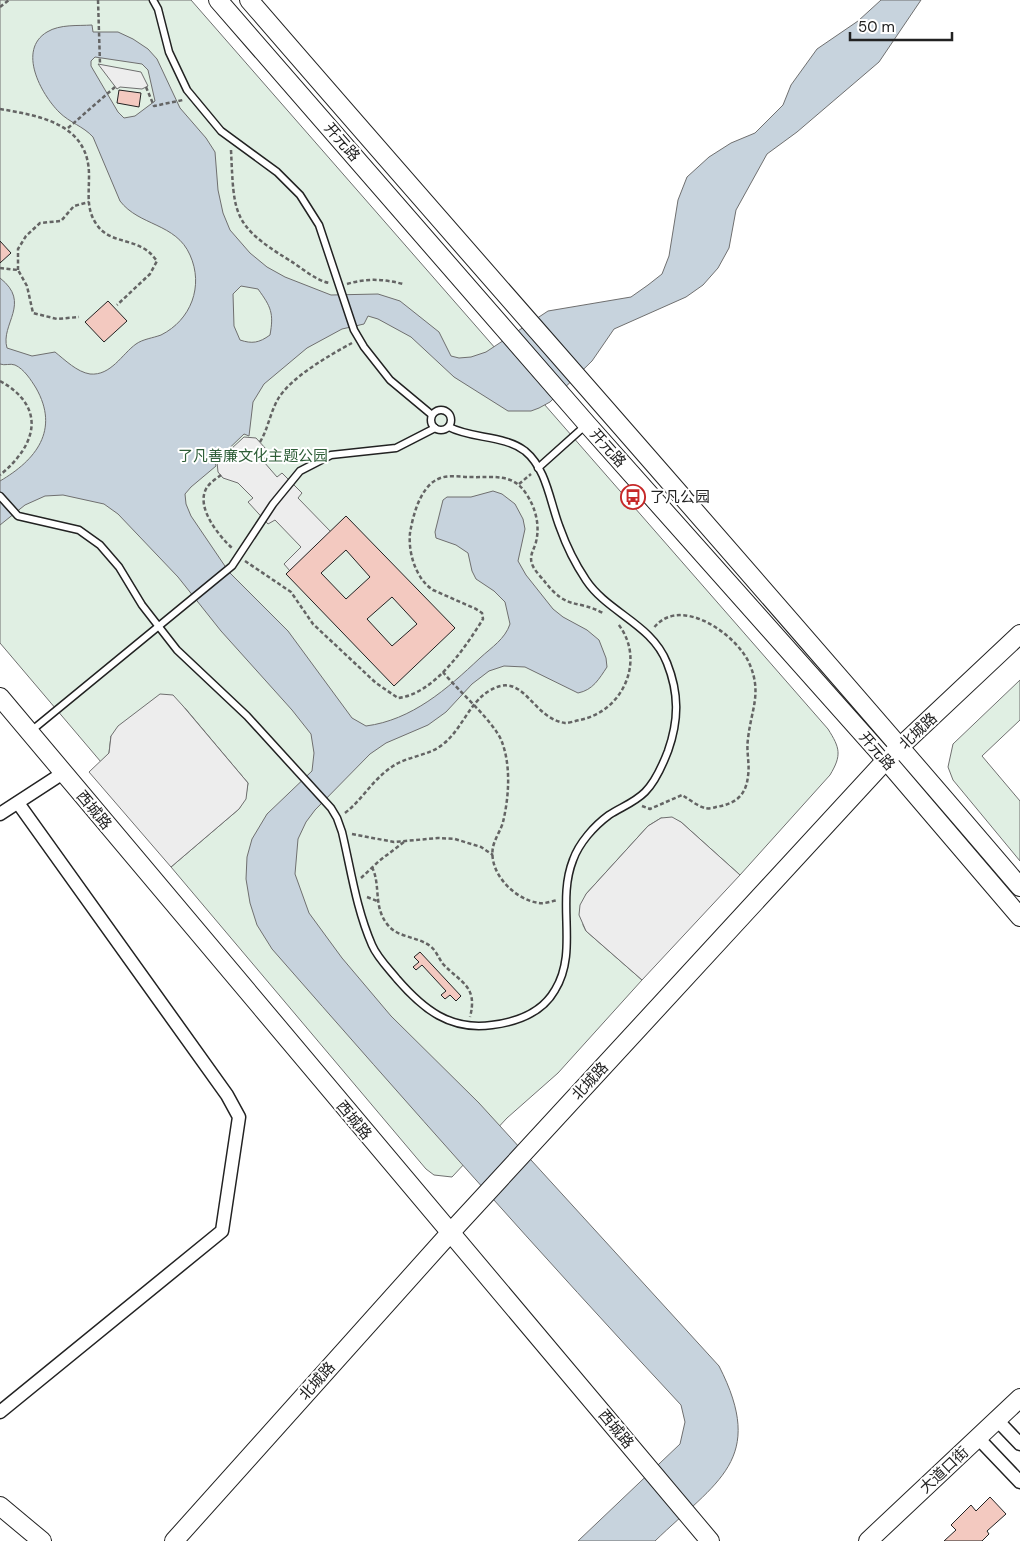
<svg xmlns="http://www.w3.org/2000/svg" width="1020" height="1541" font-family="'DM Sans','Noto Sans SC',sans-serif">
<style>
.green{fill:#e0efe3;stroke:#6f6f6f}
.parking{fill:#ededed;stroke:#6f6f6f}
.water{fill:#c7d3dd;stroke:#6f6f6f;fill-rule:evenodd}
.building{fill:#f3c9c0;stroke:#222;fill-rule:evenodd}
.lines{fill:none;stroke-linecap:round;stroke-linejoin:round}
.lane-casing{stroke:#222;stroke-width:9}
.street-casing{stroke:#222;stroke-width:15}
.secondary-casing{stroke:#222;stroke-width:20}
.path{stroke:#646464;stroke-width:2.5;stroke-dasharray:4 2.5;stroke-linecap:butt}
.lane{stroke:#fff;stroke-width:6}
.street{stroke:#fff;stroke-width:12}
.secondary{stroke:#fff;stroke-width:18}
.labels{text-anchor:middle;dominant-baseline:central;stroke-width:4;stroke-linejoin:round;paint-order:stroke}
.street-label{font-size:15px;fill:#222;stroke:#fff}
.park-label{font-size:15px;fill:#2f5e38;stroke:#fff}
.poi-label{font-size:15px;fill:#222;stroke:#fff;text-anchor:start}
</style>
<rect width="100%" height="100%" fill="#fff"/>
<g class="green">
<path d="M0,0H191L828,729C840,748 842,755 830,775L740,875L681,822L661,818L648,826L586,894L583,925L586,931L642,980L558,1073L507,1118L452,1177L434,1175L426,1169L171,867L239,809L246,795L248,783L185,708L111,736L109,753L101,762L0,643Z"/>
<path d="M1020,680V720L982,756L1020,801V861L953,780L948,767L953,744Z"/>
</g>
<g class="parking">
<path d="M98,64L141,72L148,86L142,89L120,87L117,89Z"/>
<path d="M244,437L256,438L266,449L264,462L277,477L282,473L302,493L298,498L331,532L290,571L284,564L301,547L275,520L268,524L248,502L253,498L238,483L223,478L218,472L217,462Z"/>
<path d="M160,694L173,695L183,706L248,783L246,799L239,809L171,867L89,772L109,753L111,736L118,726Z"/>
<path d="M672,817L681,822L740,875L642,980L586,931L579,915L580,905L586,894L648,826L661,818Z"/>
</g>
<path class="water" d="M881,0H921L879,62L797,132L767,154L736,210L729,248L718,268L703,285L686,297L614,329L592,361L550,402L539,408L531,411H508L454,377L411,337L378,319L368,316L364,324L342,329L307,348L264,384L253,402L249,436L244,434L215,462L216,466L191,487L185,494L186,504L191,516L229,572L288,631L352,718L366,726C412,720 447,689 480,658C492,647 505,639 510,624L505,602L494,591L476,579L472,571L468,553L456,545L436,538L435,532L443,500L447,497H471L493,491L502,494L515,504L523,519L525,529L518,561L526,575L553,609L563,617L587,630L599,640L606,658L607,667C599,679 593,690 578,693L525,667L504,666L489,671L472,684L446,712L428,725L386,743L370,754L315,810L306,822L298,839L295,874L309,913L342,958L391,1016L479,1103L719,1366C767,1460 717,1481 655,1541H578L680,1444L685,1422L681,1405C542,1256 407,1103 272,949L257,925L250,903L246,879L247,857L252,839L267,814L312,771L314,753L311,734L292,710L221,631L178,577L118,514L104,504L63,495L45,496L25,505L0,525V481C36,460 60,430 36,388C31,380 24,369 15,365C10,363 5,366 0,364V278C32,303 0,324 7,348L32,356L55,352C65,360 77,372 90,374C111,376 122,354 136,344C143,339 153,338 161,335C191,320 204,286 190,255C176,223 139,226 120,201L93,137C83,126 70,123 59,112C41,94 17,50 47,32C60,24 78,26 92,25L93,32H118L133,39L148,49L157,59L180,108L206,138L215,152L218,190L223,213L230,230L250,253L267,267L285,277L331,295L378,294L400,301L439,332L451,356L459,358L471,357L486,352L548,311L631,297L648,285L662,274L669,256L678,200L687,177L709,157L731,143L755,133L783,105L791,85L817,49L858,21ZM95,57L142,64L148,70L155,101L135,116L124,118L118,112L91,66V61ZM241,286L258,289C271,307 274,313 270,335C259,343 252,344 240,340L234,326L233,294Z"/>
<g class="building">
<path d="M119,90L141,93L139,107L117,103Z"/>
<path d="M0,241L11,253L0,263Z"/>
<path d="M108,301L127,321L104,342L85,322Z"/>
<path d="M346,516L455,628L394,686L286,574ZM346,550L370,577L346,599L321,573ZM392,597L417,624L392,646L367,619Z"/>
<path d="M420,952L461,996L456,1001L450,995L445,999L441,995L446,991L422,965L416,970L413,967L419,962L414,957Z"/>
<path d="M990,1497L1006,1514L987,1531L989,1534L982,1541H944L956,1530L951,1525L971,1505L976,1511Z"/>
</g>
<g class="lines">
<defs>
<g id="lane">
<path d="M153,0L158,9L169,52L187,90L221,131L277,172L300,195L319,225L354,330L364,347L390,380L432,415"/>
<circle cx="441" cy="420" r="10"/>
<path d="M538,468L586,425"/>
<path d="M0,496L18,516L79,530L100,545L119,567L142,605L177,650L247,716L331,808L337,818L342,832C351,870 356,908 372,945C377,957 388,968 397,979C423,1009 450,1031 492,1025C516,1022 542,1013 555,990C579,951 556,903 573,860C579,843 594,826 609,815C621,807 634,803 645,792C655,782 663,764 668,751C679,720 679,693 667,663C652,624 608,613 586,580C576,565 566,545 560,528C550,503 547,469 525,451C504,435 472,439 449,427"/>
<path d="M31,731L232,566L273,504L300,471L331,455L396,448L435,428"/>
</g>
<g id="street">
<path d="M0,814L63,773"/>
<path d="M0,1412L222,1231L239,1117L227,1095L18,803"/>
<path d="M997,1420L1020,1444"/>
<path d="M978,1438L1020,1482"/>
</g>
<g id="secondary">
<path d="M218,0L587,424L886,760L1020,917"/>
<path d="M249,0C505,296 766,589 1020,887"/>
<path d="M0,697L710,1541"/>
<path d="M0,1506L42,1541"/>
<path d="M174,1541L450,1233L886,760L1020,634"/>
<path d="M868,1541L1020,1398"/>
</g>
</defs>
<use href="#lane" class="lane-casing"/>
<use href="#street" class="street-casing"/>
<use href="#secondary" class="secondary-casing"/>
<g class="path">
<path d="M98,0L100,64"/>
<path d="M0,7L9,0"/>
<path d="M146,87L154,106L183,100"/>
<path d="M0,109C41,116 90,124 89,177C89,194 86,210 97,225C108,241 127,239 143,248C149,251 153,256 157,261L150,274L117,305"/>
<path d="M68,128L115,87"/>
<path d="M231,150C234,214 232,225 289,260C302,268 315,280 329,283"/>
<path d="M0,268L18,270L27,286L33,313L57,319L79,317"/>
<path d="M18,270V249L26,236L40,223L61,221L74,206L89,202"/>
<path d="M347,284C366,278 384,279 403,284"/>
<path d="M0,381C47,407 37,445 0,475"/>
<path d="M260,442C268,429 270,413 278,399C291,377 330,355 352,343"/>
<path d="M221,475C216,479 209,483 206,489C196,508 219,536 232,548"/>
<path d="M519,484L531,474"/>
<path d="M245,561L291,592L313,624L376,683L398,698C434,694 465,648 483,619L482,613L476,609L433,590C416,579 408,553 410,533C413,515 420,489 436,480C446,474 459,477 470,477C493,478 513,472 527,495C536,509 540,526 536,542C534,550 529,555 532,564C534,570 541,577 545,582C568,611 577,599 603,613"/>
<path d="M443,672C458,691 494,721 502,742C511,766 509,797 503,822C501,830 495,838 493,847C488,873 515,900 539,903C545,904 552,901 558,900"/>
<path d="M642,806L650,809L682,795C689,799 697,806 705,808C708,809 713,808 716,807C735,804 746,796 748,776C750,764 746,751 748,739C751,710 762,694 750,665C738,635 679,593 653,629"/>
<path d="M345,813C363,799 372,780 393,766C408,756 428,756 442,745C461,731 469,703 489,691C524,669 531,718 565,723C569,723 575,721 580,720C624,711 646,659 618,624"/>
<path d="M352,834L394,842L438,838L455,839L481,847L493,855"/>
<path d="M372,867C381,885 373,906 387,924C397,938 417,936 430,946C436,950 439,959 443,964C461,983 478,986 470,1017"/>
<path d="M361,878L379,861L404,842"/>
<path d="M367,897L377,901"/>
</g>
<use href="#lane" class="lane"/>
<use href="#street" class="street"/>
<use href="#secondary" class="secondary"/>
</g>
<defs>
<symbol id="bus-ring" viewBox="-11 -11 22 22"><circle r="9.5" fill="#fff" stroke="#c62828" stroke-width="1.5"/><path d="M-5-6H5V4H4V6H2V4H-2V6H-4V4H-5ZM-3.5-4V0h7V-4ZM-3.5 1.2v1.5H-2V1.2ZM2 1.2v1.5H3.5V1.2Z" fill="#c62828"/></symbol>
</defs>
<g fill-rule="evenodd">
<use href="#bus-ring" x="619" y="483" width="28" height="28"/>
</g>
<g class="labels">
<g class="street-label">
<text transform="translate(342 142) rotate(49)">开元路</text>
<text transform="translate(608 448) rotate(48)">开元路</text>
<text transform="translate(918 731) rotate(-43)">北城路</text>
<text transform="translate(877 751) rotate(49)">开元路</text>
<text transform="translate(94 810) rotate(50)">西城路</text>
<text transform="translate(590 1081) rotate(-47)">北城路</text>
<text transform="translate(354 1120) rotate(50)">西城路</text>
<text transform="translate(317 1381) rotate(-48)">北城路</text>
<text transform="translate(616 1429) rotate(50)">西城路</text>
<text transform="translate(944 1470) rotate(-43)">大道口街</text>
</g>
<g class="park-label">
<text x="253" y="456">了凡善廉文化主题公园</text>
</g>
<g class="poi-label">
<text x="650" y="497">了凡公园</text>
</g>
</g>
<path d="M850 32v8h102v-8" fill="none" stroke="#222222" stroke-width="2.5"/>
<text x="858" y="32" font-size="15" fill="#222222" stroke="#ffffff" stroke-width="4" paint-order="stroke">50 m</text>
</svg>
